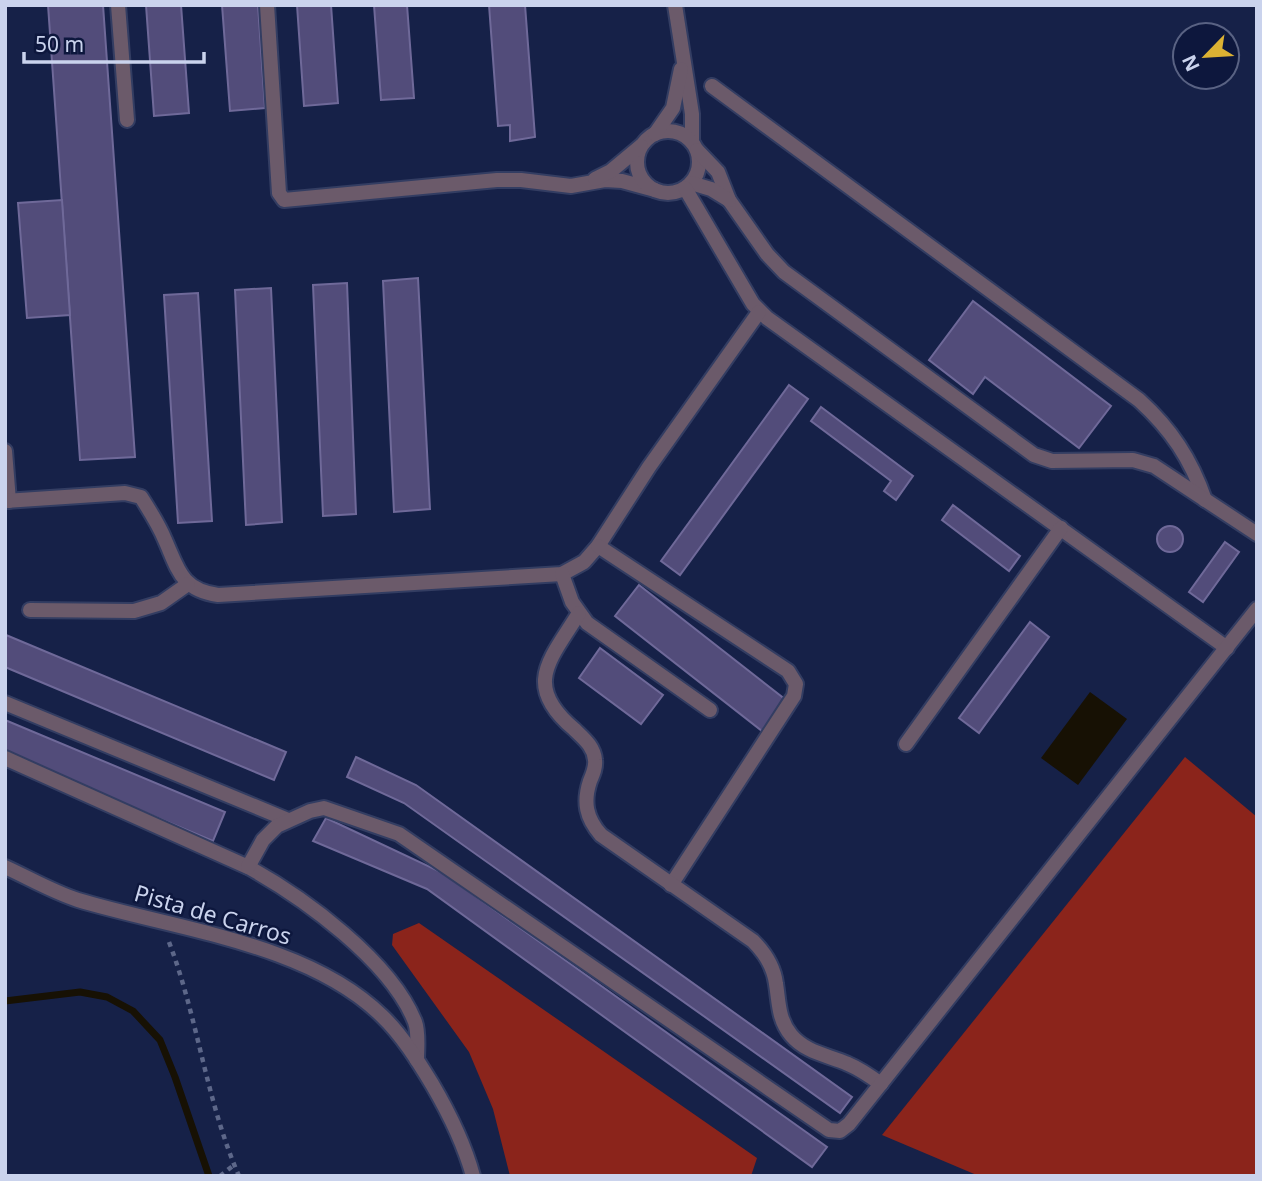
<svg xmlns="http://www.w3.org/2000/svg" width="1262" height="1181" font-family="'Noto Sans',sans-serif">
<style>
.forest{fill:#8b241b}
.water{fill:#171104}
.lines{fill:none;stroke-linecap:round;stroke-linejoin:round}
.stream{stroke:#171104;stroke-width:7}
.building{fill:#524c7a;stroke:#6f6999;stroke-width:2}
.lane-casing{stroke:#333d62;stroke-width:18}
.path{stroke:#5d6789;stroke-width:4.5;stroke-dasharray:5 5;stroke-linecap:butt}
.lane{stroke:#6b5a6a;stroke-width:14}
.labels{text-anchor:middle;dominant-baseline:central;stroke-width:5;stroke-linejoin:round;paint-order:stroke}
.street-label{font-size:23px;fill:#cad3ed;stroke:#0d173d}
</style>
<rect width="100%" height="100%" fill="#162148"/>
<g class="forest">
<path d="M1185,757L1257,817V1176H979L882,1135Z"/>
<path d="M419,923L757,1158L751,1176H510L493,1109L469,1052L392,945L393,934Z"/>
</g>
<path class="water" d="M1090,692L1127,719L1078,785L1041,758Z"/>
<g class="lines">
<path class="stream" d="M5,1001L80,992L107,997L133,1011L160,1040L175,1077L209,1176"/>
</g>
<g class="building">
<path d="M48,5H103L135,457L80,460Z"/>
<path d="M146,5H181L189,113L154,116Z"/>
<path d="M222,5H258L265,108L230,111Z"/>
<path d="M297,5H331L338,103L304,106Z"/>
<path d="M374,5H407L414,98L381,100Z"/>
<path d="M489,5H525L535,137L510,141V125L498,126Z"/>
<path d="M62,200L70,315L27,318L18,203Z"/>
<path d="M418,278L430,509L394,512L383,281Z"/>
<path d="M347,283L356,514L323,516L313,285Z"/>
<path d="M271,288L282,522L246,525L235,290Z"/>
<path d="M198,293L212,521L178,523L164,295Z"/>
<path d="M973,301L1111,406L1079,448L985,377L973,394L929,360Z"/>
<path d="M789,385L808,399L680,575L661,561Z"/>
<path d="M821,407L913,476L896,500L884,491L891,481L811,421Z"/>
<path d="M953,505L1020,556L1009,571L942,520Z"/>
<circle cx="1170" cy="539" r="13"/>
<path d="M1225,542L1239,552L1203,602L1189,592Z"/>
<path d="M639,585L786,700L762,731L615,616Z"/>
<path d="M1030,622L1049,637L979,733L959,718Z"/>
<path d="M6,635L286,752L274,780L5,667Z"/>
<path d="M600,648L663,695L641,724L579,678Z"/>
<path d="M5,720L225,812L213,841L5,754Z"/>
<path d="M356,757L416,785L852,1097L840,1113L404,803L347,777Z"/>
<path d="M326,818L443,873L827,1147L812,1167L427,889L313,841Z"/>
</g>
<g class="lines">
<defs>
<g id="lane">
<path d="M118,5L127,120"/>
<path d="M267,5L279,193L284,200L497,180H521L571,186L605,180L622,181L655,190"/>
<path d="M675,5L692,114V141"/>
<path d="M712,86L1139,400C1171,429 1191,459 1205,500"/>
<circle cx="668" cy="162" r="31"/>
<path d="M655,134L673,108L681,69"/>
<path d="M697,150L718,172L729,200L767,254L784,272L1034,455L1052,461L1133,460L1154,466L1257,534"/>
<path d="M595,179L611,171L641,146"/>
<path d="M691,183L711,189L729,200"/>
<path d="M685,188L753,304L767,318L1227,648"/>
<path d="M5,451L9,501"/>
<path d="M5,501L125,493L141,497C150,511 159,525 165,540C178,569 181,590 218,595L562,574L584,562L598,546L649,467L759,312"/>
<path d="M598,546L788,671L796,684L794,696L671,885"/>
<path d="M562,574L572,602L587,623L710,710"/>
<path d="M30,610L134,611L161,603L188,584"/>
<path d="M579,613C550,660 522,685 574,729C583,738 594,746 595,760C596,767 593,774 590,781C583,802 586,818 601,835L753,941C765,953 774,967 776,984C779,1002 778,1019 791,1035C806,1053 828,1055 848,1064C860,1069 870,1076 881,1084"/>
<path d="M5,703L288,820"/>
<path d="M906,744L1061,528"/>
<path d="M5,758L248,867C304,898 391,961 415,1022C419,1033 417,1048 417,1060"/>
<path d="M5,867C29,878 53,892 78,900C174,929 308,943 382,1016C402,1035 418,1061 432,1084C449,1113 464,1143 473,1176"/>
<path d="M248,867L263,840L277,826L310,811L324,808L399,834L829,1130L840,1131L849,1124L1257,609"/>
</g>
</defs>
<use href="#lane" class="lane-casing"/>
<g class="path">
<path d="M169,942C198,1018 206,1101 239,1176"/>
<path d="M220,1176L234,1165"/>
</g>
<use href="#lane" class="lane"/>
</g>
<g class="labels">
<g class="street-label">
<text transform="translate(213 914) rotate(16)">Pista de Carros</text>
</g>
</g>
<rect width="1262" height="1181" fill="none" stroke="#cad3ed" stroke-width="14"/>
<g transform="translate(1206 56) rotate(245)"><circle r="33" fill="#0d173d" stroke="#596283" stroke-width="2"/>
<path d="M0-5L12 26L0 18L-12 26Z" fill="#dcb233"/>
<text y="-10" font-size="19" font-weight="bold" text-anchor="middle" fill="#cad3ed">N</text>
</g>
<path d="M24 52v10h180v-10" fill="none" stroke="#cad3ed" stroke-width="3.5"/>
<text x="35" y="52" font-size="21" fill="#cad3ed" stroke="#0d173d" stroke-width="5" paint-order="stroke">50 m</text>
</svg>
